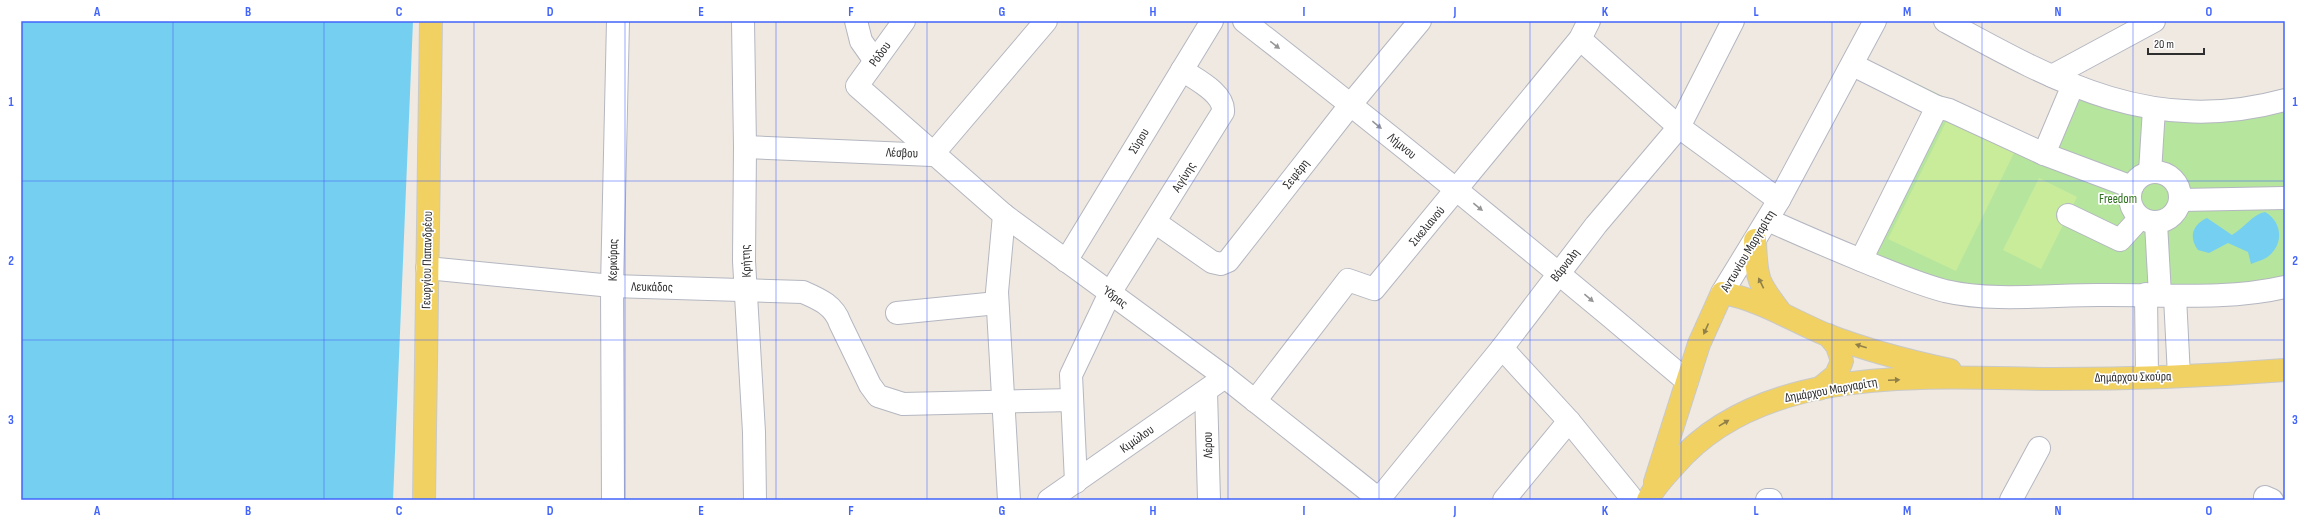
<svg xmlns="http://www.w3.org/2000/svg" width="2306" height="521" font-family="'Sofia Sans Condensed',sans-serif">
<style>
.green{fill:#b6e59e}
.pitch{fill:#c9ec9a}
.water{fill:#75cff0}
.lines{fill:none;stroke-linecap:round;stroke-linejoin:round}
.minor-casing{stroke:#b4b7c1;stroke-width:24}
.major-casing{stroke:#c9c9c9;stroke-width:24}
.minor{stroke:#fff;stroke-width:22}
.major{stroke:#f2d163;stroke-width:22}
.oneway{fill:#969696}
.oneway2{fill:#908048}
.grid{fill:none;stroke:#4264fb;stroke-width:1;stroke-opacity:0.55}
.labels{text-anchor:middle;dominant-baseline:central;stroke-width:3.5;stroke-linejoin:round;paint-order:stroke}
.street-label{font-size:13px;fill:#2e2e2e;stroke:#fff}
.park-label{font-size:13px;fill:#2c6e1b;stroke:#fff}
.neatline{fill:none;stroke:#4264fb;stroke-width:1.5}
.grid-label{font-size:13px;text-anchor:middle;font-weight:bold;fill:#4264fb}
</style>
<rect width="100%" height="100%" fill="#efe9e1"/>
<path class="green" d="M1880,66L2040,143L2066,82L2125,103L2285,100V287L1977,296L1861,260L1937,107Z"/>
<g class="pitch">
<path d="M1947,120L2014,153L1956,271L1888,239Z"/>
<path d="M2039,178L2077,197L2041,269L2003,250Z"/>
</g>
<g class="water">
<path d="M21,21H413L393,500H21Z"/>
<path d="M2265,212C2281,221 2284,241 2271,254C2265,260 2258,261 2251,264L2248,252L2228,243L2209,253L2198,250C2188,237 2193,224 2207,218L2232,235C2244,228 2253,214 2265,212Z"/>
</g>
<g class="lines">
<defs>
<g id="minor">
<path d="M743,21L745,147L744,261L754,432L755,500"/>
<path d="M856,21L861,41L875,61"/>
<path d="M904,21L857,86L1004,215L1225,377L1380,500"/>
<path d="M1244,21C1394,138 1542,258 1687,381"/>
<path d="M1945,21C2058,83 2153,136 2285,100"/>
<path d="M1580,39L1679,127L1779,200"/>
<path d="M1853,65L1937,107L1861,260"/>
<path d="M2052,76L2154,21"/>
<path d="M1937,107L1949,110L2044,154L2132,187"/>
<path d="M745,147L932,155L1046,21"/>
<path d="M2044,154L2073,85"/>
<circle cx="2155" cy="197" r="25"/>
<path d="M2150,172L2154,109"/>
<path d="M2180,200L2285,198"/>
<path d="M1004,215L997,292L1009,500"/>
<path d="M2068,215L2120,240L2140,218"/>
<path d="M1768,220C1801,235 1834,249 1868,263C1893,273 1918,284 1945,291C1992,302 2050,295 2098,295C2161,294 2224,301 2285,287"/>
<path d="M1155,222L1212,262L1221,264L1228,261L1351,104L1420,21"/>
<path d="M2156,223L2160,295"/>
<path d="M1066,261L1212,21"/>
<path d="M427,268L612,286L803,292C819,299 834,305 840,323L870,385L878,396L903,404L1072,400"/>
<path d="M1722,293L1779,200L1875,21"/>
<path d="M2146,294L2147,377"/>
<path d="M2175,297L2179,376"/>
<path d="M897,313L997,303"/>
<path d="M1502,348L1569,421L1630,496"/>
<path d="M1206,391L1209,500"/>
<path d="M1255,401L1348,280L1374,289L1580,39L1589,21"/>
<path d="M1076,482L1071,375L1110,293L1223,112C1225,93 1195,79 1182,70"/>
<path d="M2265,497L2272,500"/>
<path d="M1379,499L1502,348L1596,225L1679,127L1733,21"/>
<path d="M613,500L612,286L618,21"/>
<path d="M1049,500L1225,377"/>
<path d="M1504,500L1569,421"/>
<path d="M1767,500H1771"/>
<path d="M2011,500L2039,448"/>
</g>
<g id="major">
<path d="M1755,240C1756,280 1758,283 1782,314"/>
<path d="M1819,389L1836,375L1842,361L1837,346L1828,335"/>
<path d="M1655,482L1699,344L1722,293C1759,299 1793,321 1827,335C1866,350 1908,361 1950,370"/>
<path d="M424,500L431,21"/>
<path d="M1648,500C1654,487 1665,476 1675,465C1764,362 1930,378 2054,379C2131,379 2208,376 2285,370"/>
</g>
</defs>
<use href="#minor" class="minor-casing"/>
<use href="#major" class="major-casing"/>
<use href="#minor" class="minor"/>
<use href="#major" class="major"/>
</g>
<defs><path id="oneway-solid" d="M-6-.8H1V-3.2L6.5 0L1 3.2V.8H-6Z"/></defs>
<g class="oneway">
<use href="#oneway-solid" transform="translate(1275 45) rotate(38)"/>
<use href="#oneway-solid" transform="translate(1377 125) rotate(39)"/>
<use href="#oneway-solid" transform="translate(1478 207) rotate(39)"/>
<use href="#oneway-solid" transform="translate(1589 298) rotate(40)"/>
</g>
<g class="oneway2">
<use href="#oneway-solid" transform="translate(1761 283) rotate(-116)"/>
<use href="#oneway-solid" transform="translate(1706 329) rotate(114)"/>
<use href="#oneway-solid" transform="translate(1861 346) rotate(-162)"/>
<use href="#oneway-solid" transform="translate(1894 380) rotate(-2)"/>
<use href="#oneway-solid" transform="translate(1724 423) rotate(-31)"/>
</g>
<path class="grid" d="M173,21V500M324,21V500M474,21V500M625,21V500M776,21V500M927,21V500M1078,21V500M1228,21V500M1379,21V500M1530,21V500M1681,21V500M1832,21V500M1982,21V500M2133,21V500M21,181H2285M21,340H2285"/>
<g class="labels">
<g class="street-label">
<text transform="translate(880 54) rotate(-54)">Ρόδου</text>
<text transform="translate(1139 141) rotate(-59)">Σύρου</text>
<text transform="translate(1402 146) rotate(39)">Λήμνου</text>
<text transform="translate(902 153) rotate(2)">Λέσβου</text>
<text transform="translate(1296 174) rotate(-52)">Σεφέρη</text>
<text transform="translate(1184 177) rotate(-58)">Αιγίνης</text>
<text transform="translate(1427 226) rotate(-50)">Σικελιανού</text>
<text transform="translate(1748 251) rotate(-59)">Αντωνίου Μαργαρίτη</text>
<text transform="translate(427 260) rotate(-89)">Γεωργίου Παπανδρέου</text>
<text transform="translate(613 260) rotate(-89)">Κερκύρας</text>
<text transform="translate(746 261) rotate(-93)">Κρήτης</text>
<text transform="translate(1565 265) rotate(-52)">Βάρναλη</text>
<text transform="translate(652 287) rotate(1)">Λευκάδος</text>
<text transform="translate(1115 297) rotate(36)">Ύδρας</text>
<text transform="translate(2133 377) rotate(-1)">Δημάρχου Σκούρα</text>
<text transform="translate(1831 390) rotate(-10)">Δημάρχου Μαργαρίτη</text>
<text transform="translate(1137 439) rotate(-35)">Κιμώλου</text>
<text transform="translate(1208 445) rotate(-91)">Λέρου</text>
</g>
<g class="park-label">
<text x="2118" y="199">Freedom</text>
</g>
</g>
<rect width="2306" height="521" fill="none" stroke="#ffffff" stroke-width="44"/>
<path d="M2148 48v6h56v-6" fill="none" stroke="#2e2e2e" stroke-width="2"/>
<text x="2154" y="48" font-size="12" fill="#2e2e2e" stroke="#ffffff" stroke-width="3" paint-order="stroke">20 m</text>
<rect x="22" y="22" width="2262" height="477" class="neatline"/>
<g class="grid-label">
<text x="97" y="16">A</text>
<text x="248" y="16">B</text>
<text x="399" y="16">C</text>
<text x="550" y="16">D</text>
<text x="701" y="16">E</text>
<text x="851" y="16">F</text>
<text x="1002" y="16">G</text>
<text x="1153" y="16">H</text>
<text x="1304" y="16">I</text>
<text x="1455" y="16">J</text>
<text x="1605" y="16">K</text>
<text x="1756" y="16">L</text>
<text x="1907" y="16">M</text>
<text x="2058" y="16">N</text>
<text x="2209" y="16">O</text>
<text x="11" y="106">1</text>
<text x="2295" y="106">1</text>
<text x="11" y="265">2</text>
<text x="2295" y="265">2</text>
<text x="11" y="424">3</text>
<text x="2295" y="424">3</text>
<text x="97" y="515">A</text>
<text x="248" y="515">B</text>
<text x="399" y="515">C</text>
<text x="550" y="515">D</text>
<text x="701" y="515">E</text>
<text x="851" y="515">F</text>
<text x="1002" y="515">G</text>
<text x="1153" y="515">H</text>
<text x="1304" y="515">I</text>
<text x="1455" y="515">J</text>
<text x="1605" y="515">K</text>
<text x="1756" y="515">L</text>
<text x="1907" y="515">M</text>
<text x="2058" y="515">N</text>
<text x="2209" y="515">O</text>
</g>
</svg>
